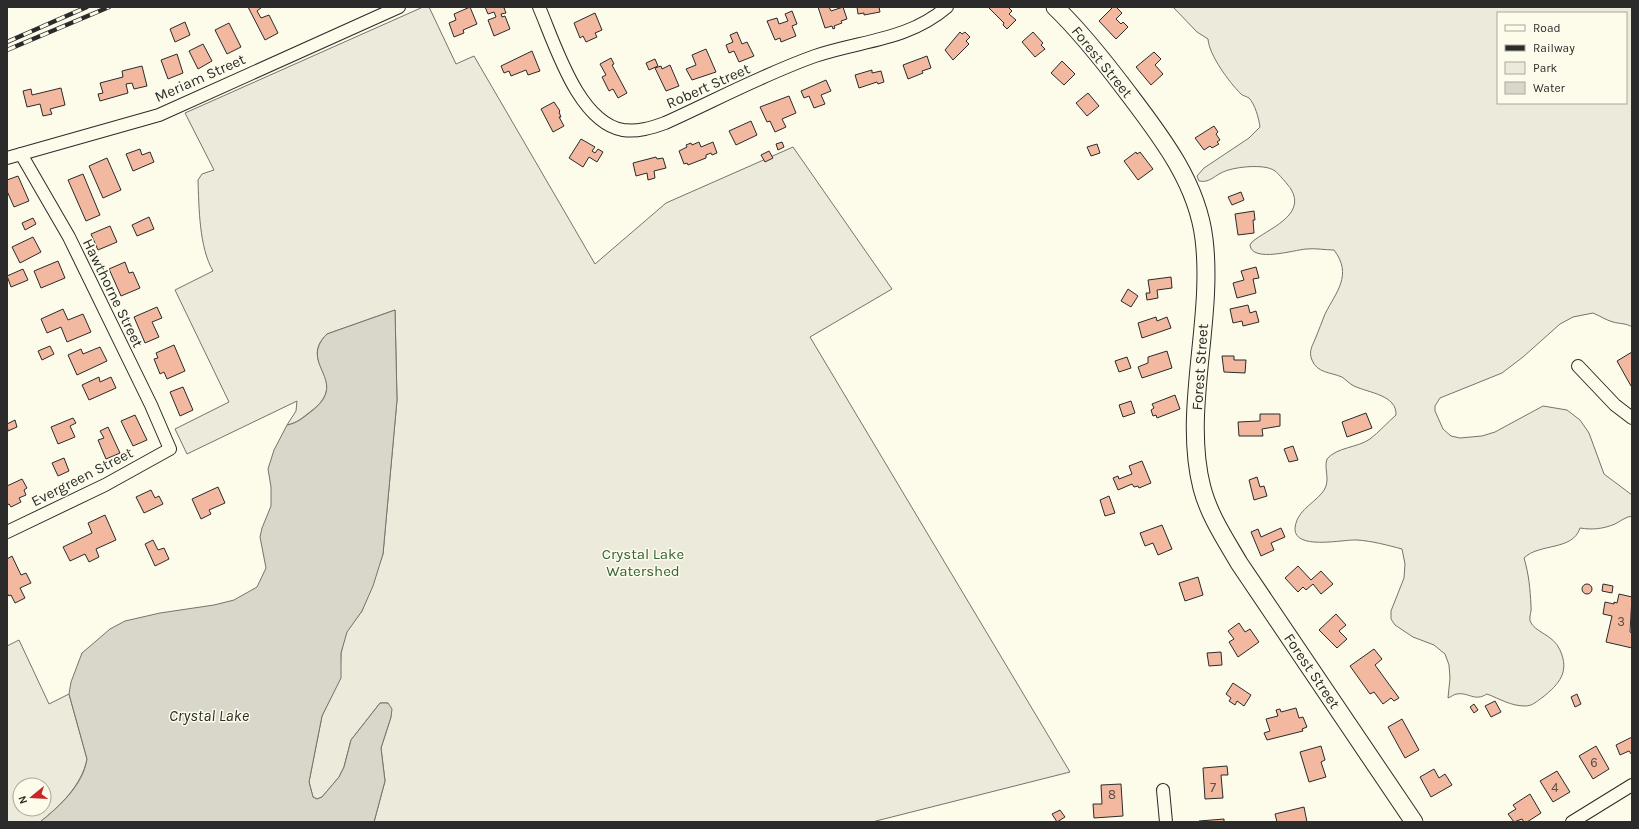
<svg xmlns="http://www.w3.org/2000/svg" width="1639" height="829" font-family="Karla,sans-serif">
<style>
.green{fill:#ecebdb;stroke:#74746e;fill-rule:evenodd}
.water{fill:#d8d7c9;stroke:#74746e}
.building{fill:#f2b8a0;stroke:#2b2b2b}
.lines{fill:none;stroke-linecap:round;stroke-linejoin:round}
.minor-casing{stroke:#2b2b2b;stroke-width:14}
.secondary-casing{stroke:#2b2b2b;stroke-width:19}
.minor{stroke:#fdfbea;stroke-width:12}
.secondary{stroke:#fdfbea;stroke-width:17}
.rail-casing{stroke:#2b2b2b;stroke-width:4.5}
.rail{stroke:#fdfbea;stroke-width:3;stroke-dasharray:9;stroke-linecap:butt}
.labels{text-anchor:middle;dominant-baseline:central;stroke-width:3;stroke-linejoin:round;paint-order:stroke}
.number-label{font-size:13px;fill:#5d4e48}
.street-label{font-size:15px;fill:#2b2b2b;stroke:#fdfbea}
.park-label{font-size:15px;fill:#34623c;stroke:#fdfbea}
.water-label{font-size:16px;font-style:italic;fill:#2b2b2b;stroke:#fdfbea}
</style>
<rect width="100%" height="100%" fill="#fdfbea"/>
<g class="green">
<path d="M423,7H429L456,64L474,56L595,264L666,203L793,147L892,289L810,337L1070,772L872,822H374L385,781L381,748L391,717L388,703H380L351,740L344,767L339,777L322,797L317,799L313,797L309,782L322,716L340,678L341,653L346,632L362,611L383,554L397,400L395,310L327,334C296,364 353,380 310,412C302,418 297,423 287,425L296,411L297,401L187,454L175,429L229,402L175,290L213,271C199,247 199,207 198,180L202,174L214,170L185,113Z"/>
<path d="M1173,7H1632V327C1626,323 1620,324 1613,322C1606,320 1600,316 1593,313L1573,317L1560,324L1523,357L1502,373L1440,398L1435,406V411L1443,429L1451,436L1460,438L1482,436L1495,432L1543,406L1567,410L1580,420L1589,433L1604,474L1632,495V516C1625,517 1621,521 1615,524C1603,529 1592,530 1580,528C1573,551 1539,543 1524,558C1529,575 1530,588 1531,606C1532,612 1529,615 1530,621C1535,633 1553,634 1560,650C1570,672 1559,684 1543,697C1537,701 1533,706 1525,706C1511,706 1500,699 1487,694C1474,702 1469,692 1457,694C1454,694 1451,697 1448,698L1450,678L1449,665L1445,654L1434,645L1413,637L1395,625L1391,619V611L1404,578L1405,564L1402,549C1387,545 1372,541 1357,540C1342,539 1281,554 1298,518C1304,506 1323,497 1326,486C1329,477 1324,467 1327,459C1337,447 1357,448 1370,439C1379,432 1387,423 1396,415C1397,395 1369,393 1354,386C1350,384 1346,380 1342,377C1330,372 1317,373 1312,360C1308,351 1313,345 1316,337C1319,329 1322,322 1325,314C1336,292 1353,275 1334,250C1325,250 1316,248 1306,249C1294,250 1252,263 1250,245L1252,242C1267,229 1307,216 1291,189C1289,186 1278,173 1275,171C1265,163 1231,167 1221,173C1213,177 1209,183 1199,181L1197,176L1204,168L1249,138L1260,127C1259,119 1255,104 1249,98C1246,96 1243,96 1241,94C1229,82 1209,55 1208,39L1197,32ZM1498,13H1626V103H1498Z"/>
<path d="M19,640L49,704L69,694L87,759C82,785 60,806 40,822H7V646ZM20,785H44V809H20Z"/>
</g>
<path class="water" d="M395,310L397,400L383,554L373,586L362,611L347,632L341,653V678L322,716L309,782L313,797L317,799L322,797L339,777L344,767L351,740L380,703H388L392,709L391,717L381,748L385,781L374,822H40C60,806 83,785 87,759L69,694L71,682L82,653L110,629L125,621L160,613L214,605L234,600L257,587L266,568L260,537L262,528L271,506V487L268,469L274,450L287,425C298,423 304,417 313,410C350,380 297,364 327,334Z"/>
<g class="building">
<path d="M248,7H262L257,11L261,18L269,15L278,33L265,40Z"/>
<path d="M470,7L477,24L463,30L464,33L454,37L449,23L456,20L454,14Z"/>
<path d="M485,7H507L504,8L506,13L501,14L502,17L505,16L510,29L494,36L488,20L496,17L494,12L488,14Z"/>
<path d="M818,7H829L831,11L843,7L847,19L841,21L842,23L834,26L835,28L833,29L832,26L825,28Z"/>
<path d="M857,7H879L880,12L864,15V13L858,14Z"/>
<path d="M988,7H1008L1012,11L1009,14L1016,20L1007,29L1003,25L1004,23Z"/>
<path d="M1113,7H1116L1122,13L1116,19L1121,24L1123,22L1128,27L1116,39L1099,21Z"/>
<path d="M792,11L797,24L792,26L796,36L781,42L780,38L775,40L767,21L777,18L779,24L788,21L785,14Z"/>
<path d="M595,13L602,30L595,33L597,37L586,42L583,36L580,38L574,23Z"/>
<path d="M185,22L190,35L175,42L170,29Z"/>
<path d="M229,23L241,47L227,54L215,30Z"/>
<path d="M737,32L742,44L747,42L754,56L739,62L734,51L729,53L726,45L733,42L730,35Z"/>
<path d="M960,32L962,34L965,32L970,37L966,41L969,44L953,60L945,50Z"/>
<path d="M1033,32L1043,43L1041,45L1045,49L1035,57L1022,42Z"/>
<path d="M203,44L212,61L198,69L189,51Z"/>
<path d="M706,49L716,72L692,80L686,69L696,65L692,55Z"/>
<path d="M532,51L540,71L528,75L526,70L511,76L509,71L504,73L501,66Z"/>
<path d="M1154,52L1161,59L1155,65L1163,74L1151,85L1136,67Z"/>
<path d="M177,54L183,73L168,79L161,60Z"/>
<path d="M927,56L931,68L922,71L923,73L908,79L903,65Z"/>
<path d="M611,58L614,64L612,65L627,93L618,98L613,89L609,91L602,77L606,75L600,64Z"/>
<path d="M655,59L658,66L649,70L646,63Z"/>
<path d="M1062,61L1075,74L1064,85L1051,73Z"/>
<path d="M670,65L679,86L666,91L655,68L661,66L662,69Z"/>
<path d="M142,66L147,86L134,89L132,83L126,84L128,93L100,101L98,94L103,93L100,83L123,77L122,71Z"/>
<path d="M872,70V73L881,71L884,82L878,84L877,82L859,88L855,75Z"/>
<path d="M826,80L831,91L821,95L825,104L814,108L809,96L804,98L801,91Z"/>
<path d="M61,88L65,105L50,109L52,114L43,116L40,104L27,107L23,91L31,89L32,95Z"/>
<path d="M1088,93L1099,106L1087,116L1076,103Z"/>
<path d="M789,96L796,113L782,119L786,127L775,132L770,121L767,122L760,107Z"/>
<path d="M554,102L560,111L559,112L561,117H559L564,126L553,132L541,109Z"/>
<path d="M751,121L757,135L736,145L729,131Z"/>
<path d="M1214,126L1218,132L1216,134L1220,140L1217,142L1219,144L1212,148L1210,146L1204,150L1195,138Z"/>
<path d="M581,139L595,147L592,151L595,153L598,149L603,152L597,162L589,157L583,167L569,158Z"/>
<path d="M699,142L701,147L713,142L717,153L712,155L711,153L706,155V158L688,165L687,163L684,164L679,151L687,147L686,145L691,143L692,145Z"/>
<path d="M782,142L784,147L778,150L776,144Z"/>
<path d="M1097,144L1100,153L1091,156L1087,147Z"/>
<path d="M140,149L142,155L150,152L154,162L133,171L126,154Z"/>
<path d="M769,151L773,158L765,162L761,155Z"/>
<path d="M1136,152L1137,154L1140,152L1153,169L1138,180L1124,161Z"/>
<path d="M656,157L657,159L663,158L666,168L654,171L655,178L648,180L647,173L636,176L633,163Z"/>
<path d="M107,158L121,190L103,198L89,166Z"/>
<path d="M83,174L100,215L86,221L68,180Z"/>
<path d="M18,176L29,201L14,207L7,191V180Z"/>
<path d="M1241,192L1244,200L1232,205L1228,197Z"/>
<path d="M1254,211L1255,220H1253L1254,233L1238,235L1235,214Z"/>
<path d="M149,217L154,229L137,236L132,225Z"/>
<path d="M33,218L36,224L25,230L22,223Z"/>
<path d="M110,226L117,242L98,250L91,234Z"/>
<path d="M33,237L41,252L20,263L12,247Z"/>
<path d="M58,261L65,278L41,288L34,271Z"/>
<path d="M125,262L129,273L133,272L140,288L121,296L109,269Z"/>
<path d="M1256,267L1259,278L1253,279L1256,293L1237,298L1233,283L1244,280L1241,271Z"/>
<path d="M23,269L28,280L11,287L7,276Z"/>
<path d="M1171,277L1172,288L1157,290L1158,298L1147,300L1146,293H1150L1148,280Z"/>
<path d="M1128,289L1138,296L1131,307L1121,301Z"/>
<path d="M1248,305L1250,313L1256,311L1259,322L1243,326L1242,321L1233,323L1230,309Z"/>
<path d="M157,307L162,318L152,322L159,337L145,343L134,317Z"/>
<path d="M63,309L68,320L83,314L91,332L67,342L61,327L47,333L41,319Z"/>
<path d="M1156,317L1157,321L1167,317L1171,328L1142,338L1138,323Z"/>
<path d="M174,345L185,371L167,379L164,372L160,374L154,359L158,358L156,353Z"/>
<path d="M50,346L54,354L42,360L38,351Z"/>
<path d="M100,347L107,361L77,375L68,355L81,349L83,354Z"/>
<path d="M1167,351L1172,368L1142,378L1138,367L1148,363V357Z"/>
<path d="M1632,352V385L1631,386L1617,361Z"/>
<path d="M1222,356H1234V360H1246L1245,373L1224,372Z"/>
<path d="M1127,357L1131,368L1119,372L1115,361Z"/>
<path d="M99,377L100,382L111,377L116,388L89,400L82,385Z"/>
<path d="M183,387L193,410L180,416L170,392Z"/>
<path d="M1175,395L1180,409L1157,418L1156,415L1153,416L1151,410L1154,408L1152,404Z"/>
<path d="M1131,401L1135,413L1123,417L1119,405Z"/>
<path d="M1366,413L1372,428L1347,437L1342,422Z"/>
<path d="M1260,414H1280V426L1262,429L1263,436H1239L1238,422L1260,421Z"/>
<path d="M135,415L147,440L133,446L121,421Z"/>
<path d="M73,418L76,423L70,426L75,437L58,444L51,427Z"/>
<path d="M15,420L17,427L8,431L7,424Z"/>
<path d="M108,427L120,453L106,459L98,440L104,438L100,431Z"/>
<path d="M1293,446L1298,460L1289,462L1284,449Z"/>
<path d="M64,458L69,471L58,476L52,463Z"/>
<path d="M1142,461L1151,483L1139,488L1138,486L1134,487L1132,484L1118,490L1113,478L1118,476L1119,479L1132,474L1129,466Z"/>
<path d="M1257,477L1260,487L1264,486L1267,496L1254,500L1249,480Z"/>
<path d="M22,479L27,488L24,490L26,495L19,498L21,502L11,507L9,504L7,505V486Z"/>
<path d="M218,487L225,503L209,510L211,514L201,519L192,499Z"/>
<path d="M151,490L155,498L159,496L163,504L144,513L136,497Z"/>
<path d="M1109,496L1115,513L1105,516L1100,500Z"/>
<path d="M105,515L116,540L96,549L99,557L89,562L85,554L70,561L63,547L92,533L88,523Z"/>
<path d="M1162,525L1172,549L1158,555L1153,543L1145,546L1140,533Z"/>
<path d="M1281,528L1285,537L1271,543L1274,550L1261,556L1251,532L1258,529L1261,537Z"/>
<path d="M153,540L158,550L164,548L169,559L155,566L145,544Z"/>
<path d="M12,556L21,575L26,573L31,583L20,588L25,598L15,603L11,595L9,596L7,593V559Z"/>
<path d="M1298,566L1311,580L1321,571L1333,584L1321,594L1313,584L1306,590L1303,587L1298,592L1285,578Z"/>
<path d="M1198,577L1203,595L1185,601L1179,583Z"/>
<path d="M1603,584L1613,586L1612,593L1602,591Z"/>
<circle cx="1587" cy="589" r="5"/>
<path d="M1619,594L1632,597L1630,632L1632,633V648L1606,642L1612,616L1603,614L1605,602L1614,604V602L1617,603Z"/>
<path d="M1336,614L1346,625L1339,631L1347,639L1337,648L1319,630Z"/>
<path d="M1239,623L1245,632L1250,629L1259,642L1238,657L1229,642L1234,639L1228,631Z"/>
<path d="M1374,649L1382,659L1375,665L1399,698L1394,701L1391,698L1383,704L1374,692L1370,694L1350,666Z"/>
<path d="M1221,652L1222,665L1209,666L1207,653Z"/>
<path d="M1233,683L1251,695L1244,706L1237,701L1235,705L1229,701L1231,698L1226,694Z"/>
<path d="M1577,694L1581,704L1575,707L1571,697Z"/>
<path d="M1495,701L1501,712L1491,717L1485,706Z"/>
<path d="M1474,704L1478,710L1474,713L1470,707Z"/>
<path d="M1296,708L1299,718L1303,717L1307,727L1302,729L1303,731L1267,740L1264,733L1270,731L1266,719L1278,716L1276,710L1280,709L1281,712Z"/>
<path d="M1402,719L1419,750L1405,758L1388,727Z"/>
<path d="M1632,737V755L1629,751L1620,755L1616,745Z"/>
<path d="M1321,746L1325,760L1321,762L1326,777L1309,782L1300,752Z"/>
<path d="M1596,746L1609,769L1593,779L1579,756Z"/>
<path d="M1227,766L1228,775H1221L1223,798L1205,799L1203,768Z"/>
<path d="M1434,769L1439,778L1445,774L1452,785L1431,797L1420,777Z"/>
<path d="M1557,771L1570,792L1553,802L1540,781Z"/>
<path d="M1121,784L1123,816L1094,818L1093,804H1102L1101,785Z"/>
<path d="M1530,794L1541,813L1527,822H1524L1522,819L1514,822L1508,814L1516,809L1513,805Z"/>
<path d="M1304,807L1307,822H1277L1275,814Z"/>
<path d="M1060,810L1065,817L1057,822L1052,814Z"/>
<path d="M1224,819V822H1199V821Z"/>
</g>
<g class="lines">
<defs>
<g id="minor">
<path d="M539,7C555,44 578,122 623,130C638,132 651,128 665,123C714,101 764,74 815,56C862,40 907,41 947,7"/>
<path d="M7,158L159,115L399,7"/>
<path d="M1578,366L1615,405L1632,418"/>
<path d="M7,532L105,485L170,449L151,405L69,237L21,154"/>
<path d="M1163,790L1166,822"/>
<path d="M1572,822L1632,785"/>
</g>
<path id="secondary" d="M1055,7C1081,32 1103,60 1125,89C1159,134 1197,181 1204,239C1214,320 1182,411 1202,488C1209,515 1225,539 1239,563L1414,822"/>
</defs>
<use href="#minor" class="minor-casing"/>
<use href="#secondary" class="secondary-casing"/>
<use href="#minor" class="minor"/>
<use href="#secondary" class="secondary"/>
<defs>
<g id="rail">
<path d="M7,42L87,7"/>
<path d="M7,50L109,7"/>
</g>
</defs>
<use href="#rail" class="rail-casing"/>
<use href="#rail" class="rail"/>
</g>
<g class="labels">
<g class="number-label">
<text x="1621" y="621">3</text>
<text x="1594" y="762">6</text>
<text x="1213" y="787">7</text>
<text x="1555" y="787">4</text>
<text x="1112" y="794">8</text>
</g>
<g class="street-label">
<text transform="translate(1102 62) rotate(51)">Forest Street</text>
<text transform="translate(200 78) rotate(-24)">Meriam Street</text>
<text transform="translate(708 86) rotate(-24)">Robert Street</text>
<text transform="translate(113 293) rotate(64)">Hawthorne Street</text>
<text transform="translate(1200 367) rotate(-86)">Forest Street</text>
<text transform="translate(82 477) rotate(-27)">Evergreen Street</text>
<text transform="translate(1312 671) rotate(56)">Forest Street</text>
</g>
<g class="park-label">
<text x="643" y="554">Crystal Lake<tspan x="643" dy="17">Watershed</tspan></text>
</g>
<g class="water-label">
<text x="209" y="715">Crystal Lake</text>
</g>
</g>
<rect width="1639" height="829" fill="none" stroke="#2b2b2b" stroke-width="16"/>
<rect x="1497" y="12" width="130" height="92" fill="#fdfbea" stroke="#a9a89e"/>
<rect x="1505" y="25" width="20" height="6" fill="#fdfbea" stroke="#a9a89e"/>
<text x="1533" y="32" font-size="12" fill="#2b2b2b">Road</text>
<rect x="1505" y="45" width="20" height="6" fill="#2b2b2b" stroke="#a9a89e"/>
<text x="1533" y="52" font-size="12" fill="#2b2b2b">Railway</text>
<rect x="1505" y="62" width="20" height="12" fill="#ecebdb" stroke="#a9a89e"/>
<text x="1533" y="72" font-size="12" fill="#2b2b2b">Park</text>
<rect x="1505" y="82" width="20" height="12" fill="#d8d7c9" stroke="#a9a89e"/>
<text x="1533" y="92" font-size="12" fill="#2b2b2b">Water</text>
<g transform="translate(32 797) rotate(252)"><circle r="19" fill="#fdfbea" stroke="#a9a89e"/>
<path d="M0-3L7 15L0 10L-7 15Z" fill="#c62828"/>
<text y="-6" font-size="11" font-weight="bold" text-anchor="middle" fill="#2b2b2b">N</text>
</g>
</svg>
